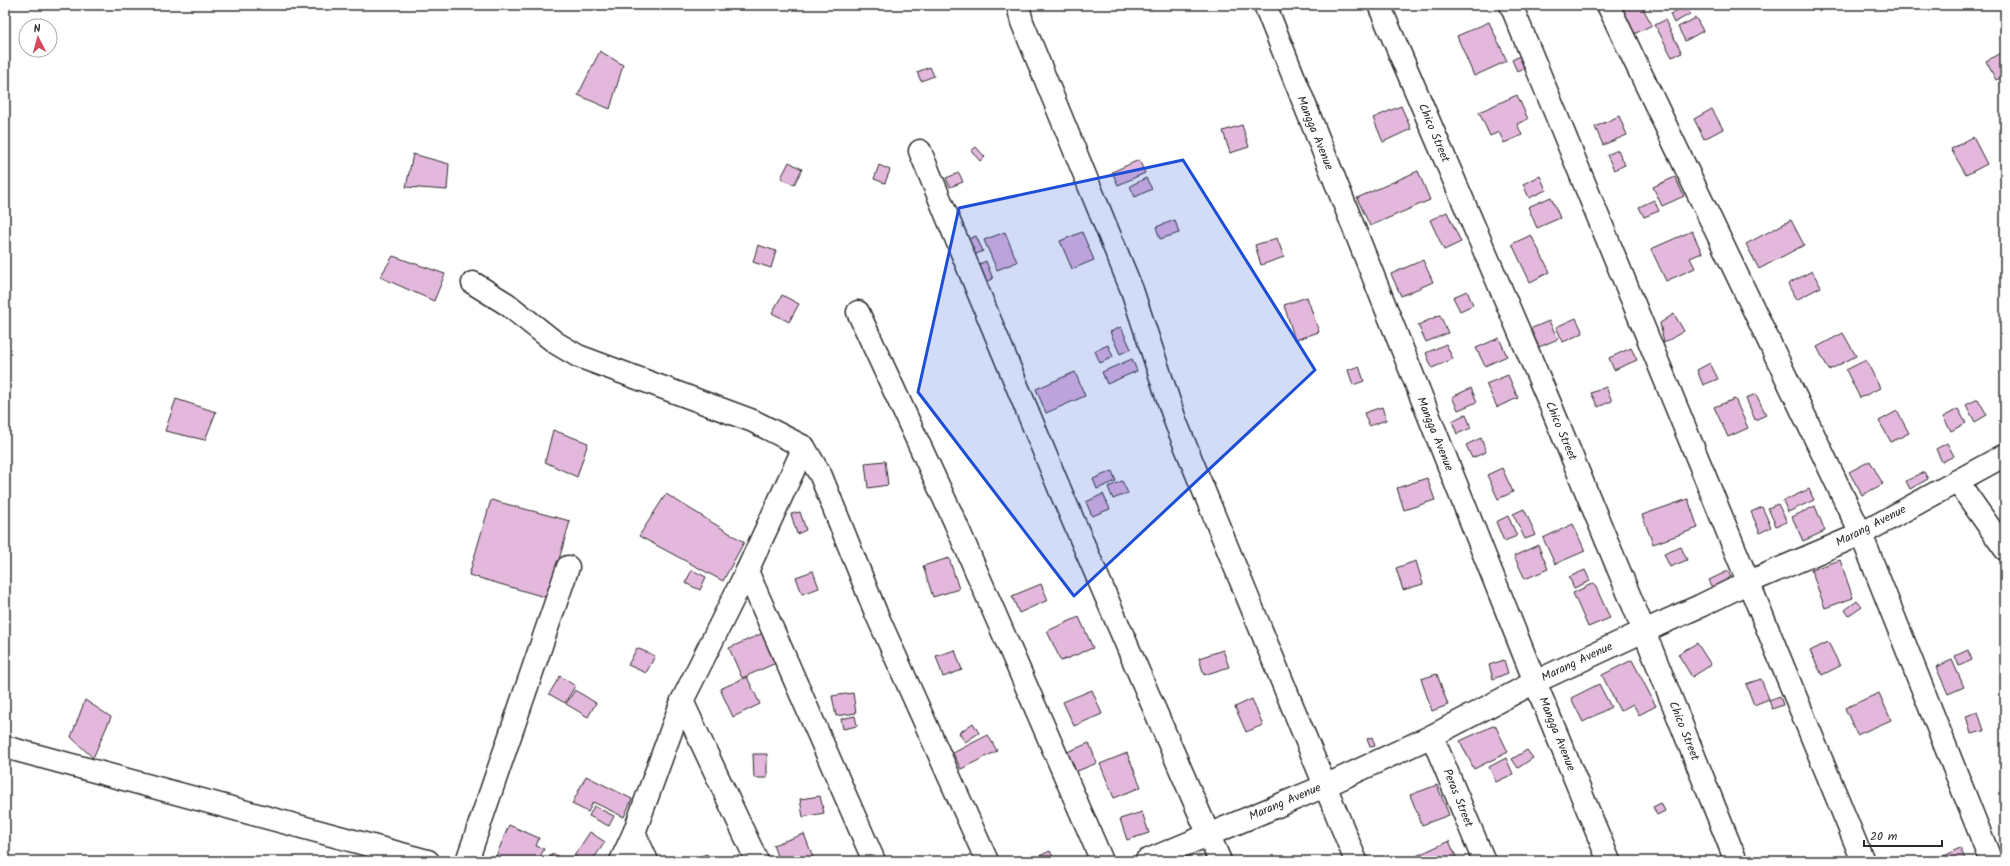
<svg xmlns="http://www.w3.org/2000/svg" width="2010" height="866" font-family="Kalam,sans-serif">
<style>
.building{fill:#e4b8dd;stroke:#2b2b2b}
.lines{fill:none;stroke-linecap:round;stroke-linejoin:round}
.minor-casing{stroke:#2b2b2b;stroke-width:25}
.minor{stroke:#fff;stroke-width:22}
.marked{fill:#1d4ed8;fill-opacity:0.2;stroke:#1d4ed8;stroke-width:3;stroke-linejoin:round}
.labels{text-anchor:middle;dominant-baseline:central;stroke-width:4;stroke-linejoin:round;paint-order:stroke}
.street-label{font-size:12px;fill:#2b2b2b;stroke:#fff}
</style>
<rect width="100%" height="100%" fill="#fff"/>
<filter id="ink" filterUnits="userSpaceOnUse"><feTurbulence type="fractalNoise" baseFrequency=".025" numOctaves="2"/><feDisplacementMap in="SourceGraphic" scale="8" xChannelSelector="R" yChannelSelector="G"/><feConvolveMatrix kernelMatrix="1 2 1 2 8 2 1 2 1" color-interpolation-filters="sRGB"/></filter>
<g filter="url(#ink)">
<g class="building">
<path d="M1632,5H1641L1652,25L1630,36L1617,13Z"/>
<path d="M1686,6L1690,14L1674,23L1670,14Z"/>
<path d="M1696,18L1703,31L1685,41L1678,27Z"/>
<path d="M1665,20L1682,53L1672,57L1655,25Z"/>
<path d="M1489,22L1507,61L1474,76L1457,36Z"/>
<path d="M600,51L623,65L610,109L578,95Z"/>
<path d="M2005,51V76L1996,80L1986,61Z"/>
<path d="M1520,56L1525,68L1517,71L1512,60Z"/>
<path d="M930,67L934,76L921,81L917,72Z"/>
<path d="M1517,95L1528,119L1517,124L1522,135L1504,143L1499,132L1490,136L1479,112Z"/>
<path d="M1401,106L1411,129L1383,142L1373,118Z"/>
<path d="M1712,109L1723,129L1704,139L1694,119Z"/>
<path d="M1619,116L1627,135L1603,145L1595,127Z"/>
<path d="M1242,125L1249,147L1230,153L1223,131Z"/>
<path d="M1973,137L1987,164L1966,175L1951,149Z"/>
<path d="M976,147L985,157L980,161L971,151Z"/>
<path d="M1618,150L1625,165L1614,170L1607,155Z"/>
<path d="M413,154L449,164L447,190L406,187Z"/>
<path d="M1139,160L1145,173L1118,185L1112,172Z"/>
<path d="M789,162L802,169L794,185L781,178Z"/>
<path d="M879,165L890,170L885,183L874,179Z"/>
<path d="M1418,171L1430,200L1370,226L1357,198Z"/>
<path d="M959,173L963,182L950,187L946,178Z"/>
<path d="M1540,176L1546,190L1529,198L1523,184Z"/>
<path d="M1675,177L1684,196L1662,206L1653,187Z"/>
<path d="M1146,178L1152,189L1135,197L1130,186Z"/>
<path d="M1551,197L1560,218L1537,228L1528,207Z"/>
<path d="M1654,200L1659,211L1644,217L1639,207Z"/>
<path d="M1447,212L1461,242L1444,250L1430,220Z"/>
<path d="M1175,220L1179,233L1160,239L1156,227Z"/>
<path d="M1791,220L1804,245L1759,269L1746,244Z"/>
<path d="M1692,231L1702,253L1690,258L1695,268L1666,281L1651,249Z"/>
<path d="M1005,232L1017,262L997,270L984,240Z"/>
<path d="M1082,232L1094,260L1072,269L1060,241Z"/>
<path d="M1531,235L1550,272L1530,282L1512,244Z"/>
<path d="M976,236L983,251L970,257L964,241Z"/>
<path d="M1277,238L1284,257L1261,265L1255,245Z"/>
<path d="M758,245L776,251L771,268L753,262Z"/>
<path d="M393,256L445,274L434,301L380,277Z"/>
<path d="M1423,260L1433,282L1401,296L1391,274Z"/>
<path d="M986,261L993,279L980,284L973,267Z"/>
<path d="M1812,271L1821,287L1796,300L1788,284Z"/>
<path d="M1467,291L1473,305L1460,311L1453,297Z"/>
<path d="M782,295L799,304L789,322L772,313Z"/>
<path d="M1307,297L1319,332L1295,340L1284,305Z"/>
<path d="M1674,314L1684,331L1664,343L1660,323Z"/>
<path d="M1440,315L1448,333L1426,342L1418,325Z"/>
<path d="M1576,318L1583,333L1563,342L1556,327Z"/>
<path d="M1549,321L1558,339L1539,347L1530,329Z"/>
<path d="M1121,327L1131,349L1120,354L1110,332Z"/>
<path d="M1843,333L1856,356L1829,370L1817,347Z"/>
<path d="M1499,338L1507,356L1485,366L1476,348Z"/>
<path d="M1446,344L1453,359L1432,368L1426,353Z"/>
<path d="M1108,345L1113,357L1100,363L1095,351Z"/>
<path d="M1631,348L1637,360L1614,370L1609,358Z"/>
<path d="M1132,359L1137,371L1107,384L1102,372Z"/>
<path d="M1866,360L1880,388L1860,398L1846,370Z"/>
<path d="M1710,363L1718,379L1703,385L1697,370Z"/>
<path d="M1359,366L1364,381L1353,385L1348,370Z"/>
<path d="M1075,372L1085,396L1046,413L1036,389Z"/>
<path d="M1508,375L1518,398L1497,407L1486,384Z"/>
<path d="M1606,387L1612,401L1598,407L1591,393Z"/>
<path d="M1471,388L1477,402L1458,410L1452,397Z"/>
<path d="M1756,394L1766,415L1755,420L1746,398Z"/>
<path d="M176,399L216,412L205,440L165,431Z"/>
<path d="M1735,399L1748,428L1728,437L1714,407Z"/>
<path d="M1978,399L1987,415L1975,422L1966,405Z"/>
<path d="M1382,407L1386,420L1369,426L1364,413Z"/>
<path d="M1958,409L1966,423L1951,431L1943,417Z"/>
<path d="M1897,411L1909,433L1891,442L1879,421Z"/>
<path d="M1466,414L1471,428L1457,434L1452,421Z"/>
<path d="M553,430L588,443L577,477L545,462Z"/>
<path d="M1481,438L1486,452L1472,458L1466,445Z"/>
<path d="M1947,443L1954,456L1942,462L1936,449Z"/>
<path d="M885,461L888,485L868,488L865,463Z"/>
<path d="M1870,461L1883,484L1862,495L1849,472Z"/>
<path d="M1502,468L1513,492L1498,499L1487,475Z"/>
<path d="M1112,471L1116,481L1097,489L1093,479Z"/>
<path d="M1924,472L1928,479L1910,489L1906,481Z"/>
<path d="M1427,478L1435,500L1404,510L1397,488Z"/>
<path d="M1122,481L1128,493L1113,499L1108,487Z"/>
<path d="M1809,489L1814,500L1788,512L1783,501Z"/>
<path d="M666,494L744,542L723,581L639,536Z"/>
<path d="M1103,494L1110,509L1092,516L1086,502Z"/>
<path d="M1688,499L1698,528L1653,544L1642,515Z"/>
<path d="M491,500L570,521L548,598L469,575Z"/>
<path d="M1778,504L1787,522L1776,526L1768,508Z"/>
<path d="M1815,506L1825,531L1803,541L1792,517Z"/>
<path d="M1762,507L1771,527L1760,533L1751,512Z"/>
<path d="M1524,509L1536,535L1525,539L1513,514Z"/>
<path d="M800,512L806,530L797,534L791,514Z"/>
<path d="M1508,516L1517,536L1504,541L1496,522Z"/>
<path d="M1573,524L1585,551L1555,564L1543,538Z"/>
<path d="M1538,545L1548,569L1525,579L1514,556Z"/>
<path d="M1681,547L1687,560L1670,567L1664,554Z"/>
<path d="M949,558L959,589L933,597L923,566Z"/>
<path d="M1840,560L1853,598L1825,608L1811,570Z"/>
<path d="M1416,561L1423,584L1403,590L1396,568Z"/>
<path d="M692,570L706,577L700,590L685,583Z"/>
<path d="M1585,570L1590,581L1574,588L1569,577Z"/>
<path d="M813,571L819,588L802,594L796,577Z"/>
<path d="M1728,571L1732,580L1713,588L1709,580Z"/>
<path d="M1594,583L1610,618L1588,627L1573,593Z"/>
<path d="M1041,584L1048,600L1019,613L1012,596Z"/>
<path d="M1857,601L1862,607L1849,616L1845,610Z"/>
<path d="M1079,617L1093,648L1061,661L1047,631Z"/>
<path d="M763,633L776,663L742,678L729,648Z"/>
<path d="M1828,642L1840,666L1822,675L1810,651Z"/>
<path d="M1697,643L1711,665L1692,677L1678,654Z"/>
<path d="M637,648L655,656L646,673L628,665Z"/>
<path d="M955,650L962,670L943,677L936,656Z"/>
<path d="M1223,650L1229,667L1204,675L1199,658Z"/>
<path d="M1968,650L1972,660L1959,666L1955,656Z"/>
<path d="M1504,660L1508,673L1493,679L1489,665Z"/>
<path d="M1632,660L1656,706L1639,715L1633,704L1620,711L1602,675Z"/>
<path d="M1952,660L1964,687L1948,694L1936,667Z"/>
<path d="M1437,674L1448,705L1432,711L1421,679Z"/>
<path d="M560,676L575,686L565,703L549,694Z"/>
<path d="M747,677L760,704L733,717L720,689Z"/>
<path d="M1761,679L1769,699L1754,705L1746,684Z"/>
<path d="M1599,684L1611,707L1583,722L1571,698Z"/>
<path d="M575,690L596,703L588,717L566,704Z"/>
<path d="M1092,690L1102,714L1074,726L1063,702Z"/>
<path d="M853,693L856,713L836,716L832,696Z"/>
<path d="M1879,693L1891,720L1857,735L1845,708Z"/>
<path d="M1780,696L1783,705L1772,709L1769,700Z"/>
<path d="M1252,699L1263,725L1246,732L1235,707Z"/>
<path d="M85,700L111,717L93,758L71,737Z"/>
<path d="M1978,712L1984,731L1971,734L1966,716Z"/>
<path d="M855,716L857,726L843,729L841,719Z"/>
<path d="M973,723L979,733L965,742L959,733Z"/>
<path d="M1495,725L1508,752L1474,769L1460,741Z"/>
<path d="M988,735L997,751L961,769L953,753Z"/>
<path d="M1372,737L1375,746L1370,747L1367,739Z"/>
<path d="M1089,743L1097,763L1075,772L1067,752Z"/>
<path d="M1527,750L1533,758L1518,768L1512,759Z"/>
<path d="M1127,753L1141,787L1114,798L1100,764Z"/>
<path d="M753,754H767V778H754Z"/>
<path d="M1506,758L1513,774L1496,782L1489,767Z"/>
<path d="M586,776L632,799L624,817L593,802L588,812L572,804Z"/>
<path d="M1437,785L1449,815L1422,825L1410,795Z"/>
<path d="M820,796L824,813L803,817L800,799Z"/>
<path d="M1661,803L1665,811L1657,815L1653,807Z"/>
<path d="M594,806L614,816L609,826L589,816Z"/>
<path d="M1142,812L1149,833L1127,840L1120,819Z"/>
<path d="M509,825L539,838L536,846L544,849L538,861H494Z"/>
<path d="M590,832L605,842L592,861H582L574,856Z"/>
<path d="M804,834L814,860L779,861L773,845Z"/>
<path d="M1449,841L1458,861H1413L1412,858Z"/>
<path d="M1960,848L1966,861H1932Z"/>
<path d="M1050,851L1055,861H1029Z"/>
<path d="M553,853L565,861H547Z"/>
<path d="M707,854L710,861H686Z"/>
</g>
<g class="lines">
<defs>
<g id="minor">
<path d="M1018,5L1022,22L1132,290L1176,423L1356,861"/>
<path d="M1265,5L1535,682L1609,861"/>
<path d="M1379,5L1548,399L1644,631L1736,861"/>
<path d="M1511,5L1863,861"/>
<path d="M1608,5L1861,534L1991,861"/>
<path d="M920,151L1060,490L1220,861"/>
<path d="M473,283L507,304L556,343L578,356L753,421L804,447L821,476L876,613L987,861"/>
<path d="M858,312L955,522L1102,861"/>
<path d="M1957,481L2005,549"/>
<path d="M747,571L874,861"/>
<path d="M682,701L757,861"/>
<path d="M1432,736L1484,861"/>
<path d="M5,747L428,861"/>
<path d="M634,833L647,861"/>
<path d="M467,861L568,567"/>
<path d="M621,861L634,833L682,701L747,571L804,447"/>
<path d="M1146,861L1325,786L1432,736L1535,682L1644,631L1700,606L1749,582L1861,534L2005,455"/>
</g>
</defs>
<use href="#minor" class="minor-casing"/>
<use href="#minor" class="minor"/>
</g>
</g>
<path class="marked" d="M1183,160L1315,370L1074,596L918,392L959,208Z"/>
<g class="labels">
<g class="street-label">
<text transform="translate(1315 133) rotate(68)">Mangga Avenue</text>
<text transform="translate(1434 133) rotate(67)">Chico Street</text>
<text transform="translate(1561 431) rotate(67)">Chico Street</text>
<text transform="translate(1435 434) rotate(68)">Mangga Avenue</text>
<text transform="translate(1871 526) rotate(-27)">Marang Avenue</text>
<text transform="translate(1577 662) rotate(-25)">Marang Avenue</text>
<text transform="translate(1684 731) rotate(68)">Chico Street</text>
<text transform="translate(1557 734) rotate(68)">Mangga Avenue</text>
<text transform="translate(1458 798) rotate(68)">Peras Street</text>
<text transform="translate(1285 802) rotate(-23)">Marang Avenue</text>
</g>
</g>
<rect width="2010" height="866" fill="none" stroke="#fff" stroke-width="20"/>
<rect x="10" y="10" width="1990" height="846" fill="none" stroke="#2b2b2b" stroke-width="1.5" filter="url(#ink)"/>
<g transform="translate(38 38) rotate(354)"><circle r="19" fill="#ffffff" stroke="#aaaaaa"/>
<path d="M0-3L7 15L0 10L-7 15Z" fill="#d1495b"/>
<text y="-6" font-size="11" font-weight="bold" text-anchor="middle" fill="#2b2b2b">N</text>
</g>
<path d="M1864 840v6h78v-6" fill="none" stroke="#2b2b2b" stroke-width="2"/>
<text x="1870" y="840" font-size="12" fill="#2b2b2b" stroke="#ffffff" stroke-width="3" paint-order="stroke">20 m</text>
</svg>
